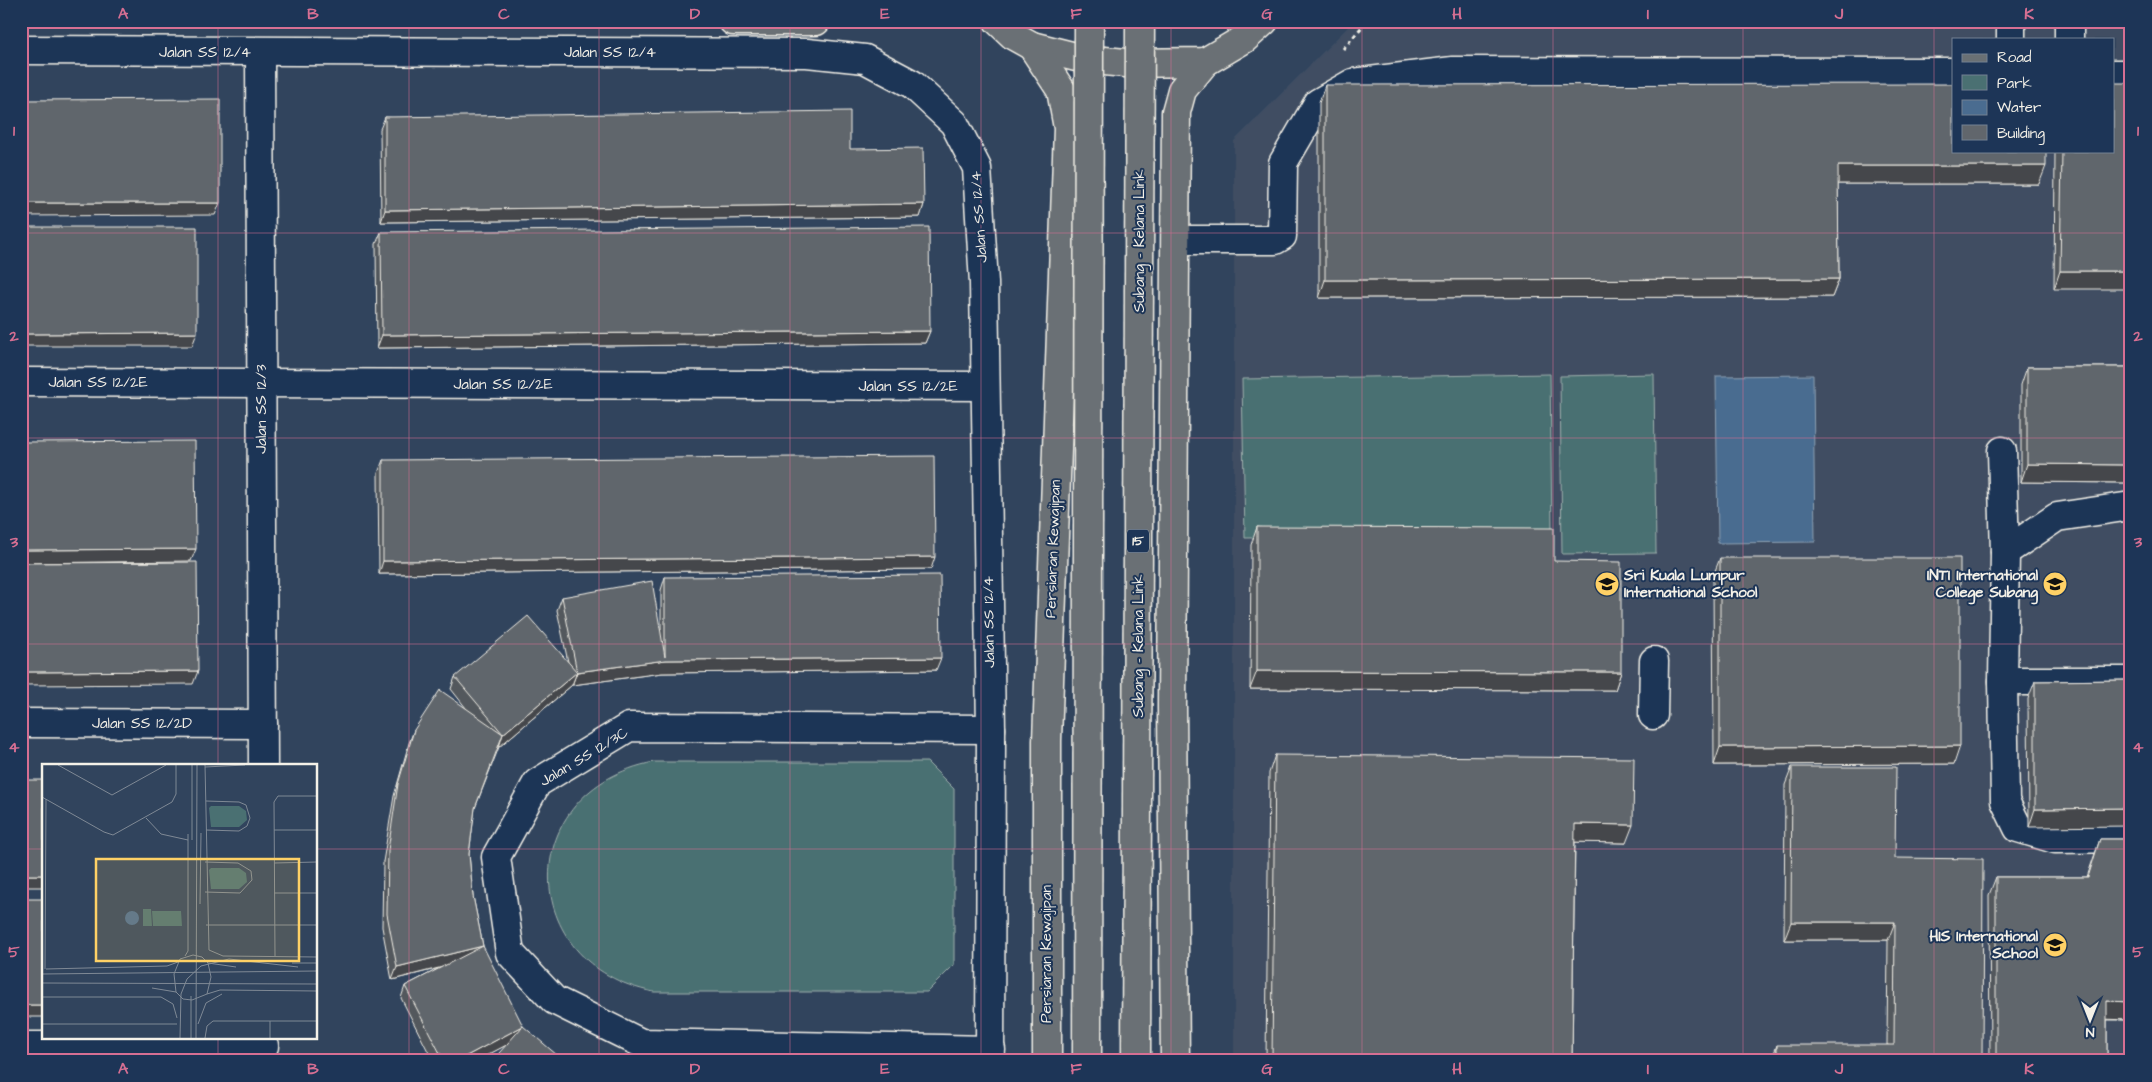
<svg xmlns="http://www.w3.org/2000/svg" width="2152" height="1082" font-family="'Architects Daughter',sans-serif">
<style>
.built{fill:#3f4e62;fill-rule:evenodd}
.green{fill:#4a7072;stroke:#9fb0ad}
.water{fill:#4a6c90;stroke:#8ea1b3}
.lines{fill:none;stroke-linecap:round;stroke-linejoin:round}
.minor-casing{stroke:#f4f1e8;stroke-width:31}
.major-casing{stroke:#f4f1e8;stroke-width:31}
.highway-casing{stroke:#f4f1e8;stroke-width:31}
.path{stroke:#f4f1e8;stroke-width:3;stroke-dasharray:4 4;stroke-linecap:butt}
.minor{stroke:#1d3557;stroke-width:28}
.major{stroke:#6a7074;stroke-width:28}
.highway{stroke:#6a7074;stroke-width:28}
.major-bridge-casing{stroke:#f4f1e8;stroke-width:31;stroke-linecap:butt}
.major-bridge{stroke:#6a7074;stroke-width:28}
.wall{fill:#53585d;stroke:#f4f1e8}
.shaded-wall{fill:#44474c;stroke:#f4f1e8}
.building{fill:#61666c;stroke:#f4f1e8}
.grid{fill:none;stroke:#d66f93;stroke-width:1;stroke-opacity:0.55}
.labels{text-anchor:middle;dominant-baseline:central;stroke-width:4;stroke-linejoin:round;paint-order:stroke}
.shield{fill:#1d3557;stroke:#b4b9bc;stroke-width:1}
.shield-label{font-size:14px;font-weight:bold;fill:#f4f1e8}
.street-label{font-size:15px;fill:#f4f1e8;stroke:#1d3557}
.poi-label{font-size:15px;font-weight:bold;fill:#f4f1e8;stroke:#1d3557;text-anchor:end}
.inset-road{fill:none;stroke:#7f8995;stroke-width:1}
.view{fill:#ffd166;fill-opacity:0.15;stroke:#ffd166;stroke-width:2.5}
.inset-edge{fill:none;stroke:#f4f1e8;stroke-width:2.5}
.neatline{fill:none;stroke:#d66f93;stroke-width:2}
.grid-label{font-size:16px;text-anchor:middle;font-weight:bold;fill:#d66f93}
</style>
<rect width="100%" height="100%" fill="#31445d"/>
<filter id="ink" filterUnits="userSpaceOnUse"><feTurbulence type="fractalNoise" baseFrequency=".02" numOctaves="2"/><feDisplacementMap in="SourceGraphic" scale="10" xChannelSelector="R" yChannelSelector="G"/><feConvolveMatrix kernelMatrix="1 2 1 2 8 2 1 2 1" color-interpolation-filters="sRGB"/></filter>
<g filter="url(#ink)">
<path class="built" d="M1354,21H2131V1061H1234V141ZM1953,39H2113V151H1953Z"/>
<g class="green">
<path d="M1550,374L1552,534L1245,538L1242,379Z"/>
<path d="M1654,374L1656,553L1562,554L1560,376Z"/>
<path d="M654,762H927L954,789V965L927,992H654C515,965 514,789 654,762Z"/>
</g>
<path class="water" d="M1813,375L1815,542L1718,543L1716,376Z"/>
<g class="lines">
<defs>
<g id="minor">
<path d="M2011,21V39"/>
<path d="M2069,21V39"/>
<path d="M21,50L807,53L865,59L912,84L954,123L977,168L984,283L991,729L990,1061"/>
<path d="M260,52L263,766"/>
<path d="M2113,74H2131"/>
<path d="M1176,240H1275L1282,236L1283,163L1318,103L1353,83L1453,71L1953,72"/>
<path d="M21,382L984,386"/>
<path d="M2002,451L2005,552L2003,681L2005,801L2018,828L2055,839L2131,838"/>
<path d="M2005,552L2057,517L2131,506"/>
<path d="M2003,681H2131"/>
<path d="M1653,715L1654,661"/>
<path d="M21,723L263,724"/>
<path d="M21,1046H264"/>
<path d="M991,1050L641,1043L554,1000L510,953L496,857L537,783L629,727L991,729"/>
</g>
<g id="major">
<path d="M998,21L1014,36L1032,46L1084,59L1125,63L1205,62L1244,39L1264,21"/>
<path d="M1032,46L1061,90L1068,128L1047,741V1061"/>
<path d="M1175,1061L1172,706L1176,112L1182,90L1205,62"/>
</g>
<path id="highway" d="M733,21H816"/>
</defs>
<use href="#minor" class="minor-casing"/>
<use href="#major" class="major-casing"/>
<use href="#highway" class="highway-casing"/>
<path class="path" d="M1343,49L1367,21"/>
<use href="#minor" class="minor"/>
<use href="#major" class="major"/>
<use href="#highway" class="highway"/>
<defs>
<g id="major-bridge">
<path d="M1087,1061L1089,21"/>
<path d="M1136,1061L1140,21"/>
</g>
</defs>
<use href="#major-bridge" class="major-bridge-casing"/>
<use href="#major-bridge" class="major-bridge"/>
</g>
<g class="wall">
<path d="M1325,85L2039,184H1838L1839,279L1832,297L1319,298V103Z"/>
<path d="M385,117L850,149L924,204L920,217L381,222L380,129Z"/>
<path d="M2055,151H2113L2054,289Z"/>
<path d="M381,232L930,331L925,343L377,348L376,244Z"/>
<path d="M2027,367H2131V483L2021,482V385Z"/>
<path d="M383,460L931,569L379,574L378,473Z"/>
<path d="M1257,527L1554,561L1621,672L1615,690L1250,689L1251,545Z"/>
<path d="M1720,558L1954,764L1714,765L1713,576Z"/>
<path d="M665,577L936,670L662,673L572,685L499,747L475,808L469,854L473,896L483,946L506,1045L476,1061H433L401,998L405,986L440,968L392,980L382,927L383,862L394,796L409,743L414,730L466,708L451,689L455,677L568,662L557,610L562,597L661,630V590Z"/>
<path d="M2131,680L2029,827L2028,699L2035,681Z"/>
<path d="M1275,755L1626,843L1575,842L1572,1061H1266L1269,773Z"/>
<path d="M1792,767L1895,858L1982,1061L1887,1045L1888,940H1784L1785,785Z"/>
<path d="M2100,839H2131V1020H2107V1061H1990L1989,895L1996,877H2087Z"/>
<path d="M1777,1045V1061H1771Z"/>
</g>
<g class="shaded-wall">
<path d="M1838,166H2046L2039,184H1831Z"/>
<path d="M21,203H220L215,215L21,216Z"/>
<path d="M924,204L920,217L381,222L385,210Z"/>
<path d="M2060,271H2131V289H2054Z"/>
<path d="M1839,279L1832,297L1319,298L1325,280Z"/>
<path d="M930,331L925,343L377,348L382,335Z"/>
<path d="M197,333L192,346H21V334Z"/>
<path d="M2027,464L2131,465V483L2021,482Z"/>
<path d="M196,549L191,561L21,563V550Z"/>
<path d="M935,557L931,569L379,574L383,561Z"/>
<path d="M941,658L936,670L662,673L572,685L577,672L666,660Z"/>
<path d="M198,671L193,684L21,685V672Z"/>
<path d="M1257,671L1621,672L1615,690L1250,689Z"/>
<path d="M577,672L572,685L499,747L503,734Z"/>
<path d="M1960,746L1954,764L1714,765L1720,747Z"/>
<path d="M2131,808V826L2029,827L2035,809Z"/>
<path d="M1575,824L1633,825L1626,843L1568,842Z"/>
<rect x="21" y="875" width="23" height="12"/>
<path d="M1791,922H1895L1888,940H1784Z"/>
<path d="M483,946L478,958L392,980L397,967Z"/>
<path d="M2107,1001L2131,1002V1020L2100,1019Z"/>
<rect x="21" y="1005" width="23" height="12"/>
<path d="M523,1026L518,1039L476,1061H457Z"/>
</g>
<g class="building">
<path d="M2113,83H2131V271H2060L2062,151H2113Z"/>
<path d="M1953,84V151H2046V166H1838L1839,279L1325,280V85Z"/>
<path d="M220,99V203H21V100Z"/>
<path d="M850,111V149L923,148L924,204L385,210V117Z"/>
<path d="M21,227H197V333L21,334Z"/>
<path d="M929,227L930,331L382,335L381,232Z"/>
<path d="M2027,367H2131V465L2027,464Z"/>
<path d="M195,441L196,549L21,550V442Z"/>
<path d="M934,456L935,557L383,561V460Z"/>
<path d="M1257,527L1554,528V561L1621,562V672L1257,671Z"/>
<path d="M1720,558H1960V746L1720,747Z"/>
<path d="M197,562L198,671L21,672V563Z"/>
<path d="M940,575L941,658L666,660L577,672L562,597L652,581L665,657V577Z"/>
<path d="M528,616L577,672L503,734L455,677Z"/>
<path d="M2131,680V808L2035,809V681Z"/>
<path d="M440,690L503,734L475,808L469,854L473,896L483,946L397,967L387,914L388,850L398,784L414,730Z"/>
<path d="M1275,755L1634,758L1633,825L1575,824L1572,1061H1272Z"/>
<path d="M1792,767H1896L1895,858L1983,859L1982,1061H1777V1045H1894L1895,922H1791Z"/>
<rect x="21" y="780" width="23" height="95"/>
<path d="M2100,839H2131V1002L2107,1001V1061H1996V877H2088Z"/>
<rect x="21" y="899" width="23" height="106"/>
<path d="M483,946L523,1026L457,1061H444L405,986Z"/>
<path d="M523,1026L564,1061H492Z"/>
</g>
</g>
<path class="grid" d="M218,21V766M409,21V1061M599,21V1061M790,21V1061M981,21V1061M1171,21V1061M1362,21V1061M1553,21V1061M1743,21V1061M1934,21V1061M21,233H2131M21,438H2131M21,644H2131M21,849H44M316,849H2131M218,1038V1061"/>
<defs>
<symbol id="school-disc" viewBox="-11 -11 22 22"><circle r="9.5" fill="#ffd166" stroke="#1d3557"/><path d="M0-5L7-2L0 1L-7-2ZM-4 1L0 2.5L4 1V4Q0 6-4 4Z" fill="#111"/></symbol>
<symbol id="university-disc" viewBox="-11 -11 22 22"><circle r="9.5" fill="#ffd166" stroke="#1d3557"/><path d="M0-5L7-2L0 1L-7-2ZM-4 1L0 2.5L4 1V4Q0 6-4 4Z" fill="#111"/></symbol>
</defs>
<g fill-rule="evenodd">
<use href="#school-disc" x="1593" y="570" width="28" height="28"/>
<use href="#university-disc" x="2041" y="570" width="28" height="28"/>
<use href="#school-disc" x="2041" y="931" width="28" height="28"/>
</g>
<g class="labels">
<rect class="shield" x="1127" y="529.5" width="22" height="23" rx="4"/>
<g class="shield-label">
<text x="1138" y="541">15</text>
</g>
<g class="street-label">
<text x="205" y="52">Jalan SS 12/4</text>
<text x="610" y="52">Jalan SS 12/4</text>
<text transform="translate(979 217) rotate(-94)">Jalan SS 12/4</text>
<text transform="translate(1139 241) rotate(-90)">Subang - Kelana Link</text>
<text x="98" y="382">Jalan SS 12/2E</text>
<text x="503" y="384">Jalan SS 12/2E</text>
<text x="908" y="386">Jalan SS 12/2E</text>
<text transform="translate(261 409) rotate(-90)">Jalan SS 12/3</text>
<text transform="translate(1053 549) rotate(-88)">Persiaran Kewajipan</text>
<text transform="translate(989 622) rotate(-91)">Jalan SS 12/4</text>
<text transform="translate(1138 646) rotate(-90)">Subang - Kelana Link</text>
<text x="142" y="723">Jalan SS 12/2D</text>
<text transform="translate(584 757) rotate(-31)">Jalan SS 12/3C</text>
<text transform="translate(1046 954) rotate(-90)">Persiaran Kewajipan</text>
</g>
<g class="poi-label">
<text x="1624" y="575" text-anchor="start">Sri Kuala Lumpur<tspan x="1624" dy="17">International School</tspan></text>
<text x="2038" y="575">INTI International<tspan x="2038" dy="17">College Subang</tspan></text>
<text x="2038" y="936">HIS International<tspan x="2038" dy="17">School</tspan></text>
</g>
</g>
<g transform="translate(42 764)">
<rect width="275" height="275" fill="#31445d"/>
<path d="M169,42H197L204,47L205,56L197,63H169L167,44ZM169,104H197L204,109L205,118L197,125H169L167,106ZM101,145H109L110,162H101ZM110,147H139L140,162H111Z" fill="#4a7072"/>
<path d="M83 154a7 7 0 1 1 14 0a7 7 0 1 1-14 0Z" fill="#4a6c90"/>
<path class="inset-road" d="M16,1L70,31L124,1M163,1L167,186L181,192L275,193M163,3L203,1M0,33L62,68L71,71L130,38L134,30V1M164,37L197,38L204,41L208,54L205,62L197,67L164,66M104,54L119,70L146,76M232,66H275M150,76V1M232,99L275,98M163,128L198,129L210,116L209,107L196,99L163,98M232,129H275M158,140L159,69M164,161H275M151,191L160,193L166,199L169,213L165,230L150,236L141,235L134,228L132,210L138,195ZM143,192L146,187V70M233,192L232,38L236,32H275M166,199L194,203M250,199H275M3,205L4,35M4,205L125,202L136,198M0,210L275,207M0,219L275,220M110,224L134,228M165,230L178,226L275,227M0,233H119L131,240L135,254M0,260H135M156,260L164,239L180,230M138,274L139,230L145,215L159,202L187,195L256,203M149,274V232M154,274L155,1M163,274L165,262L171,257H275M228,274V257"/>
<path class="view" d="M54,95H257V197H54Z"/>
<rect width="275" height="275" class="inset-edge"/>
</g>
<rect width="2152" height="1082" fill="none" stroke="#1d3557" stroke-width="55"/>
<rect x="1952" y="38" width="162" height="115" fill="#1d3557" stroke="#738091"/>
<rect x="1962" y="54" width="25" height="8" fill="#6a7074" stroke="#738091"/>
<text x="1997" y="62" font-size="15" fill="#f4f1e8">Road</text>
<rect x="1962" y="75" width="25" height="15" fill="#4a7072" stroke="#738091"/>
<text x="1997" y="88" font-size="15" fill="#f4f1e8">Park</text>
<rect x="1962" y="100" width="25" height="15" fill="#4a6c90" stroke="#738091"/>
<text x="1997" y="112" font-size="15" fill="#f4f1e8">Water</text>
<rect x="1962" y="125" width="25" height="15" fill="#61666c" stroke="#738091"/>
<text x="1997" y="138" font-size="15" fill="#f4f1e8">Building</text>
<g transform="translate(2090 1020) rotate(180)" stroke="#1d3557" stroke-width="4" paint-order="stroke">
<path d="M0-4L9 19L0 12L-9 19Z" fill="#f4f1e8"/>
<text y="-8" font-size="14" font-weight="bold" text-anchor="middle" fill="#f4f1e8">N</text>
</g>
<rect x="28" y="28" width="2096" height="1026" class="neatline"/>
<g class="grid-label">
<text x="123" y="19">A</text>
<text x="313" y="19">B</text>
<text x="504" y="19">C</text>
<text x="695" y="19">D</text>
<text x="885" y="19">E</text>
<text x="1076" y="19">F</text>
<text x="1267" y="19">G</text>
<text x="1457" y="19">H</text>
<text x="1648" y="19">I</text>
<text x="1839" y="19">J</text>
<text x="2029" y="19">K</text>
<text x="14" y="136">1</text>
<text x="2138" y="136">1</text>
<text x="14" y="341">2</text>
<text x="2138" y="341">2</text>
<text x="14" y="547">3</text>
<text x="2138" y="547">3</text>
<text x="14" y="752">4</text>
<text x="2138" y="752">4</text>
<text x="14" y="957">5</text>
<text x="2138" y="957">5</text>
<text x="123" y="1074">A</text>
<text x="313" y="1074">B</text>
<text x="504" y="1074">C</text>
<text x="695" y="1074">D</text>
<text x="885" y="1074">E</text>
<text x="1076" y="1074">F</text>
<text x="1267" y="1074">G</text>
<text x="1457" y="1074">H</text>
<text x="1648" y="1074">I</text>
<text x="1839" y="1074">J</text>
<text x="2029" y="1074">K</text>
</g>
</svg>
